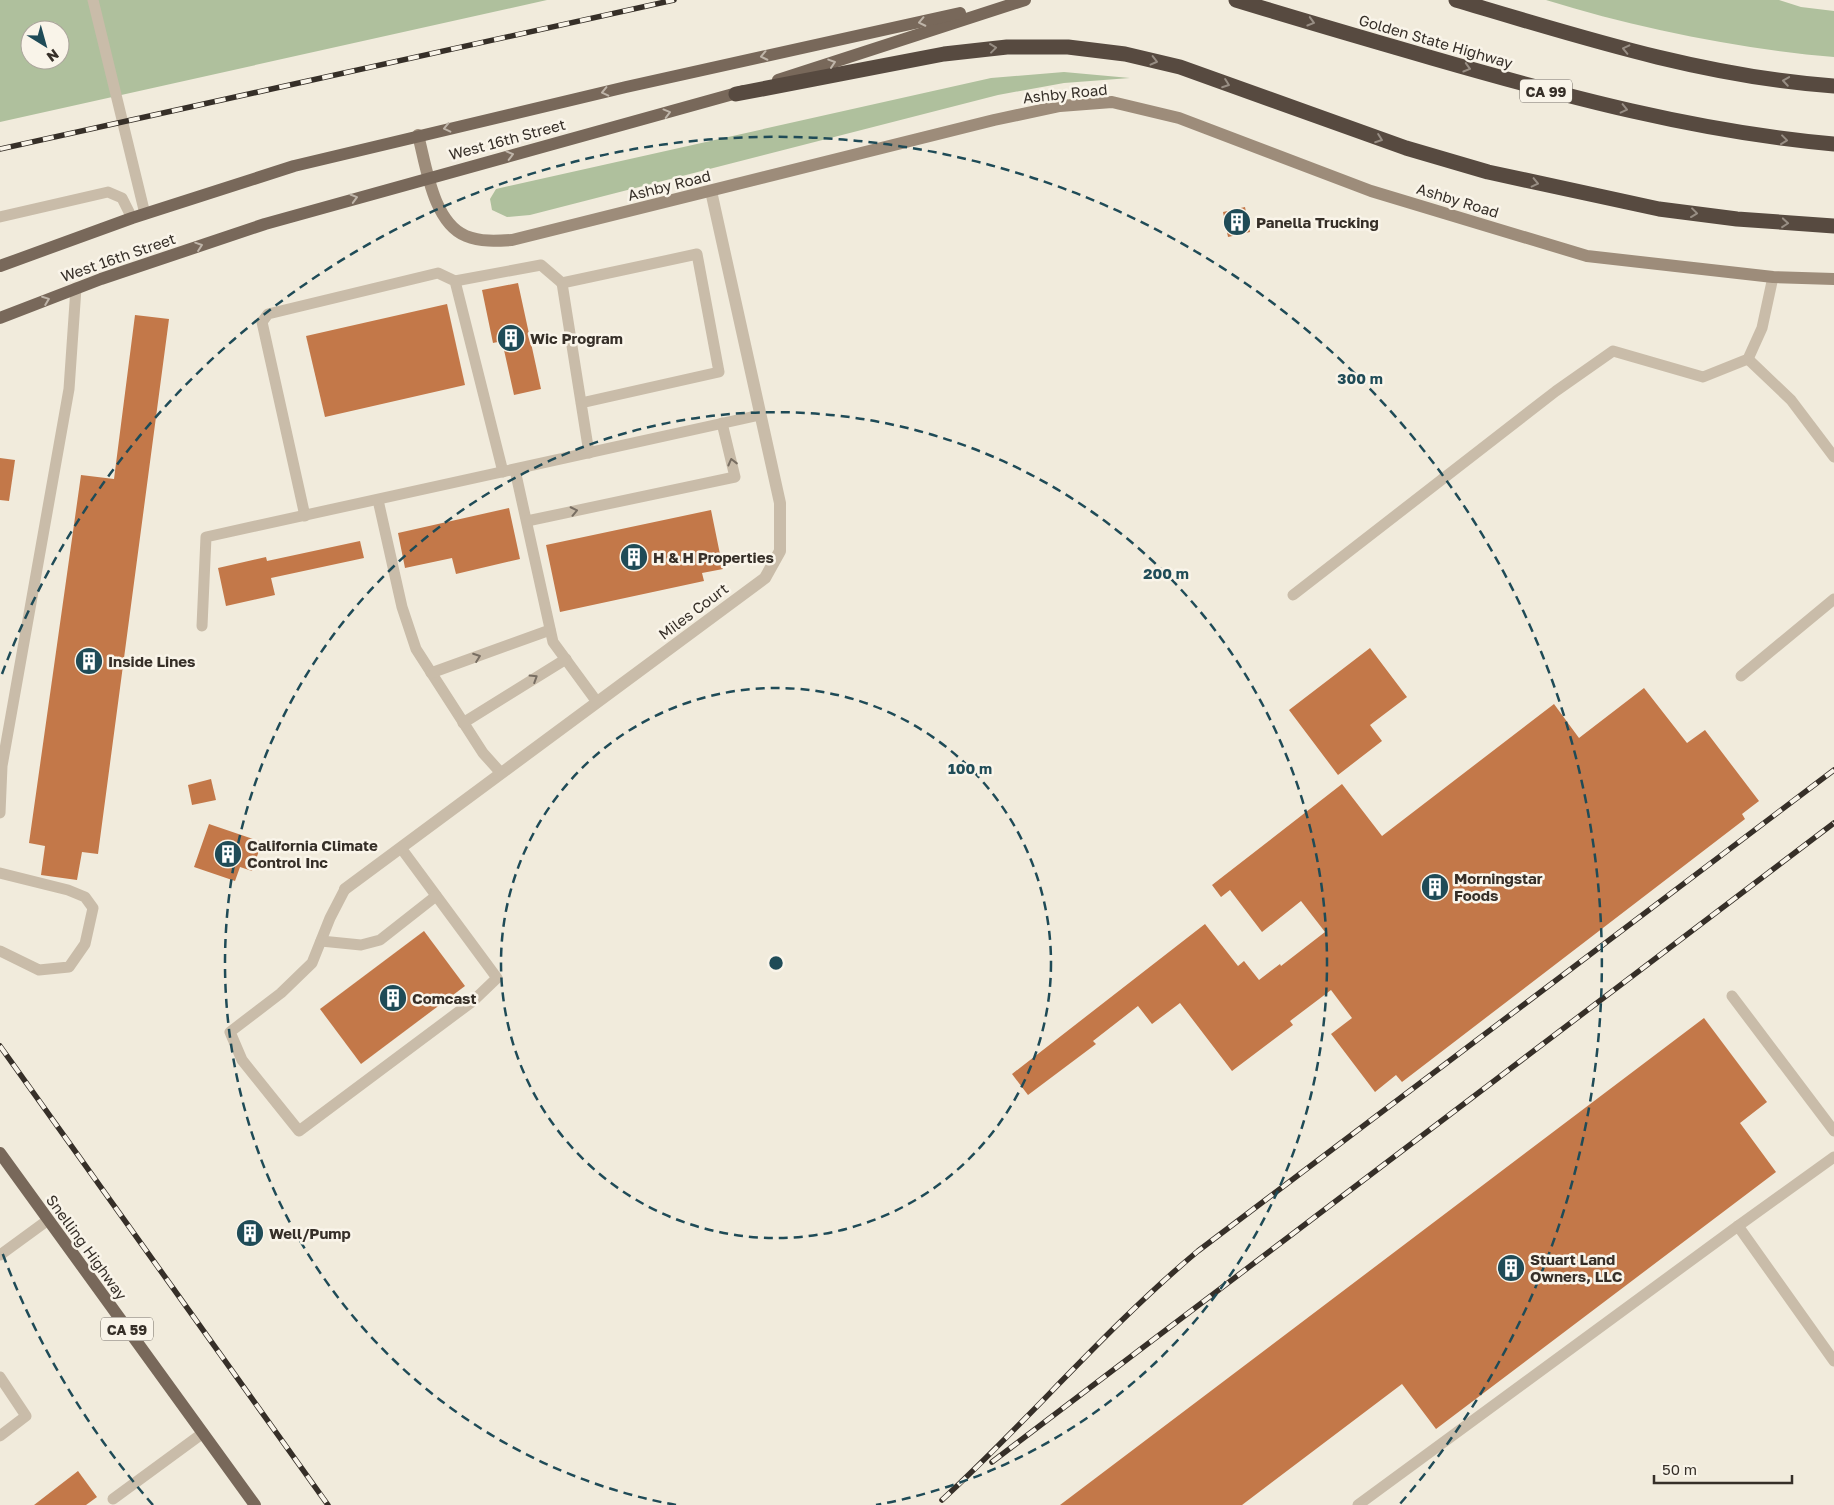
<svg xmlns="http://www.w3.org/2000/svg" width="1834" height="1505" font-family="'Golos Text',sans-serif">
<style>
.green{fill:#afc09d;fill-rule:evenodd}
.building{fill:#c37849}
.lines{fill:none;stroke-linecap:round;stroke-linejoin:round}
.service{stroke:#c9bca9;stroke-width:11}
.minor{stroke:#c9bca9;stroke-width:12}
.secondary{stroke:#9d8c7a;stroke-width:12}
.primary{stroke:#78685a;stroke-width:12}
.motorway{stroke:#574a40;stroke-width:15}
.rail-casing{stroke:#362f28;stroke-width:5.5}
.rail{stroke:#f9f4e9;stroke-width:4;stroke-dasharray:11;stroke-linecap:butt}
.oneway{stroke:#bfb5a9}
.oneway2{stroke:#988e84}
.oneway3{stroke:#786e62}
.ring{fill:none;stroke:#1f4b57;stroke-width:2.5;stroke-dasharray:9 6}
.labels{text-anchor:middle;dominant-baseline:central;stroke-width:5;stroke-linejoin:round;paint-order:stroke}
.shield{fill:#f9f4e9;stroke:#706a62;stroke-width:1}
.shield-label{font-size:14px;font-weight:bold;fill:#362f28}
.street-label{font-size:15px;fill:#362f28;stroke:#f9f4e9}
.poi-label{font-size:15px;font-weight:bold;fill:#362f28;stroke:#f9f4e9;text-anchor:start}
.centre{fill:#1f4b57;stroke:#f9f4e9;stroke-width:2.5}
.ring-label{font-size:15px;text-anchor:middle;font-weight:bold;fill:#1f4b57;stroke:#f9f4e9;stroke-width:5;stroke-linejoin:round;paint-order:stroke}
</style>
<rect width="100%" height="100%" fill="#f1ebdc"/>
<g class="green">
<path d="M0,0H547L0,122ZM30,30H60V60H30Z"/>
<path d="M1546,0H1779L1801,7L1834,11V57C1740,49 1636,28 1546,0Z"/>
<path d="M1064,72L1130,78L1064,83L998,95L530,215L507,217L492,210L490,199L496,189L991,78Z"/>
</g>
<g class="building">
<path d="M1245,207L1250,232L1228,237L1223,212Z"/>
<path d="M518,283L541,389L514,395L502,341L493,343L482,290Z"/>
<path d="M447,304L465,385L325,417L306,336Z"/>
<path d="M135,315L169,319L98,854L82,852L77,880L41,875L45,846L29,843L81,475L114,479Z"/>
<path d="M0,458L15,460L9,501L0,500Z"/>
<path d="M509,508L520,559L456,574L452,558L405,568L398,533Z"/>
<path d="M711,510L723,569L702,573L704,581L560,612L546,545Z"/>
<path d="M360,541L364,558L271,578L275,595L226,606L218,568L266,557L267,561Z"/>
<path d="M1370,648L1407,697L1370,725L1382,741L1338,775L1289,710Z"/>
<path d="M1644,688L1687,743L1705,730L1759,801L1742,814L1745,819L1402,1082L1396,1075L1375,1092L1331,1034L1352,1018L1331,990L1290,1021L1293,1025L1232,1071L1180,1003L1152,1024L1138,1006L1093,1041L1096,1044L1028,1095L1012,1074L1205,924L1238,966L1244,961L1259,980L1280,964L1281,966L1325,932L1301,901L1262,932L1230,890L1221,897L1212,885L1342,784L1382,836L1554,704L1579,738Z"/>
<path d="M211,779L216,800L192,805L188,785Z"/>
<path d="M209,824L262,842L252,871L240,867L235,881L194,867Z"/>
<path d="M424,931L465,986L361,1064L320,1009Z"/>
<path d="M1704,1018L1767,1102L1740,1123L1776,1172L1436,1429L1402,1384L1242,1505H1060Z"/>
<path d="M253,1220L264,1233L246,1247L236,1233Z"/>
<path d="M78,1471L97,1497L86,1505H34Z"/>
</g>
<g class="lines">
<g class="service">
<path d="M93,0L145,214"/>
<path d="M0,217L108,192L122,198L132,218"/>
<path d="M455,281L541,265L562,283"/>
<path d="M1748,359L1791,400L1834,457"/>
<path d="M581,403L719,372L697,254L562,283L589,453"/>
<path d="M515,470L553,642L597,702"/>
<path d="M378,500L402,607L416,649L483,753L501,773"/>
<path d="M305,516L262,322L268,314L438,273L455,281L503,472"/>
<path d="M527,521L735,477L722,423"/>
<path d="M1293,595L1556,391L1613,351L1703,377L1748,359L1762,328L1773,277"/>
<path d="M202,626L206,537L760,415"/>
<path d="M431,673L550,630"/>
<path d="M1741,676L1834,599"/>
<path d="M463,723L566,659"/>
<path d="M0,813L2,766L69,389L76,288"/>
<path d="M0,873L68,890L85,897L93,908L85,944L69,967L39,970L0,951"/>
<path d="M345,889L330,918L312,963L281,993L230,1032L242,1060L299,1131L473,1001L497,978L401,848"/>
<path d="M321,941L361,945L380,940L436,896"/>
<path d="M1732,996L1834,1131"/>
<path d="M1738,1226L1834,1157"/>
<path d="M0,1255L48,1220"/>
<path d="M0,1377L26,1416L0,1436"/>
<path d="M113,1499L203,1433"/>
<path d="M1358,1505L1738,1226L1834,1361"/>
</g>
<path class="minor" d="M345,889L765,578L780,551V503L711,191"/>
<path class="secondary" d="M418,135C426,165 433,223 466,236C481,242 496,241 512,240L994,120L1060,106L1112,102L1179,118L1371,191L1587,256L1773,277L1834,279"/>
<g class="primary">
<path d="M778,80L1025,0"/>
<path d="M0,266L132,218L294,166L626,87L960,13"/>
<path d="M0,318L101,279L265,224L744,91"/>
<path d="M0,1153L255,1505"/>
</g>
<g class="motorway">
<path d="M1236,0C1301,20 1367,39 1432,58C1564,96 1697,132 1834,144"/>
<path d="M1456,0C1580,37 1705,77 1834,86"/>
<path d="M736,94L944,54L1007,47H1068L1125,54L1180,67L1406,148L1488,172L1659,209L1737,219L1834,226"/>
</g>
<defs>
<g id="rail">
<path d="M0,149L674,0"/>
<path d="M0,1046L328,1505"/>
<path d="M992,1462L1834,823"/>
<path d="M942,1500C1029,1420 1107,1327 1198,1251L1834,770"/>
</g>
</defs>
<use href="#rail" class="rail-casing"/>
<use href="#rail" class="rail"/>
</g>
<defs><path id="oneway-chevron" d="M-2-3.5L2.5 0L-2 3.5" fill="none" stroke-width="1.6" stroke-linecap="round" stroke-linejoin="round" transform="scale(1.25)"/></defs>
<g class="oneway">
<use href="#oneway-chevron" transform="translate(922 22) rotate(168)"/>
<use href="#oneway-chevron" transform="translate(764 56) rotate(168)"/>
<use href="#oneway-chevron" transform="translate(832 63) rotate(-18)"/>
<use href="#oneway-chevron" transform="translate(605 92) rotate(167)"/>
<use href="#oneway-chevron" transform="translate(667 113) rotate(-15)"/>
<use href="#oneway-chevron" transform="translate(447 128) rotate(167)"/>
<use href="#oneway-chevron" transform="translate(510 155) rotate(-15)"/>
<use href="#oneway-chevron" transform="translate(354 198) rotate(-16)"/>
<use href="#oneway-chevron" transform="translate(199 246) rotate(-19)"/>
<use href="#oneway-chevron" transform="translate(46 300) rotate(-21)"/>
</g>
<g class="oneway2">
<use href="#oneway-chevron" transform="translate(1311 22) rotate(16)"/>
<use href="#oneway-chevron" transform="translate(993 48) rotate(-7)"/>
<use href="#oneway-chevron" transform="translate(1626 49) rotate(-167)"/>
<use href="#oneway-chevron" transform="translate(1154 61) rotate(14)"/>
<use href="#oneway-chevron" transform="translate(1467 68) rotate(16)"/>
<use href="#oneway-chevron" transform="translate(1786 81) rotate(-171)"/>
<use href="#oneway-chevron" transform="translate(1226 84) rotate(20)"/>
<use href="#oneway-chevron" transform="translate(1624 109) rotate(13)"/>
<use href="#oneway-chevron" transform="translate(1379 139) rotate(20)"/>
<use href="#oneway-chevron" transform="translate(1784 140) rotate(7)"/>
<use href="#oneway-chevron" transform="translate(1535 183) rotate(13)"/>
<use href="#oneway-chevron" transform="translate(1694 213) rotate(7)"/>
<use href="#oneway-chevron" transform="translate(1785 223) rotate(5)"/>
</g>
<g class="oneway3">
<use href="#oneway-chevron" transform="translate(732 462) rotate(-104)"/>
<use href="#oneway-chevron" transform="translate(574 511) rotate(-12)"/>
<use href="#oneway-chevron" transform="translate(477 657) rotate(-20)"/>
<use href="#oneway-chevron" transform="translate(534 678) rotate(-32)"/>
</g>
<g class="ring">
<circle cx="776" cy="963" r="275"/>
<path d="M676 1505A551 551 0 1 1 876 1505"/>
<path d="M153 1505A826 826 0 0 1 2 1252M2 674A826 826 0 1 1 1399 1505"/>
</g>
<defs>
<symbol id="building-disc" viewBox="-11 -11 22 22"><circle r="9.5" fill="#1f4b57" stroke="#f9f4e9"/><path d="M-4-6H4V6H1V3H-1V6H-4ZM-2.5-4.3h1.7v1.8h-1.7ZM.8-4.3h1.7v1.8H.8ZM-2.5-1h1.7V.8h-1.7ZM.8-1h1.7V.8H.8Z" fill="#fff"/></symbol>
</defs>
<g fill-rule="evenodd">
<use href="#building-disc" x="1221" y="206" width="32" height="32"/>
<use href="#building-disc" x="495" y="322" width="32" height="32"/>
<use href="#building-disc" x="618" y="541" width="32" height="32"/>
<use href="#building-disc" x="73" y="645" width="32" height="32"/>
<use href="#building-disc" x="212" y="838" width="32" height="32"/>
<use href="#building-disc" x="1419" y="871" width="32" height="32"/>
<use href="#building-disc" x="377" y="982" width="32" height="32"/>
<use href="#building-disc" x="234" y="1217" width="32" height="32"/>
<use href="#building-disc" x="1495" y="1252" width="32" height="32"/>
</g>
<g class="labels">
<g class="shield">
<rect x="1520" y="79.5" width="52" height="23" rx="4"/>
<rect x="101" y="1317.5" width="52" height="23" rx="4"/>
</g>
<g class="shield-label">
<text x="1546" y="91">CA 99</text>
<text x="127" y="1329">CA 59</text>
</g>
<g class="street-label">
<text transform="translate(1436 41) rotate(16)">Golden State Highway</text>
<text transform="translate(1065 93) rotate(-6)">Ashby Road</text>
<text transform="translate(507 139) rotate(-15)">West 16th Street</text>
<text transform="translate(669 185) rotate(-14)">Ashby Road</text>
<text transform="translate(1458 200) rotate(17)">Ashby Road</text>
<text transform="translate(118 257) rotate(-19)">West 16th Street</text>
<text transform="translate(693 611) rotate(-37)">Miles Court</text>
<text transform="translate(87 1247) rotate(54)">Snelling Highway</text>
</g>
<g class="poi-label">
<text x="1256" y="222">Panella Trucking</text>
<text x="530" y="338">Wic Program</text>
<text x="653" y="557">H &amp; H Properties</text>
<text x="108" y="661">Inside Lines</text>
<text x="247" y="845">California Climate<tspan x="247" dy="17">Control Inc</tspan></text>
<text x="1454" y="878">Morningstar<tspan x="1454" dy="17">Foods</tspan></text>
<text x="412" y="998">Comcast</text>
<text x="269" y="1233">Well/Pump</text>
<text x="1530" y="1259">Stuart Land<tspan x="1530" dy="17">Owners, LLC</tspan></text>
</g>
</g>
<circle cx="776" cy="963" r="8" class="centre"/>
<g class="ring-label">
<text x="1360" y="384">300 m</text>
<text x="1166" y="579">200 m</text>
<text x="970" y="774">100 m</text>
</g>
<g transform="translate(45 45) rotate(143)"><circle r="24" fill="#f9f4e9" stroke="#aba59c"/>
<path d="M0-4L9 19L0 12L-9 19Z" fill="#1f4b57"/>
<text y="-8" font-size="14" font-weight="bold" text-anchor="middle" fill="#362f28">N</text>
</g>
<path d="M1654 1475v8h138v-8" fill="none" stroke="#362f28" stroke-width="2.5"/>
<text x="1662" y="1475" font-size="15" fill="#362f28" stroke="#f9f4e9" stroke-width="4" paint-order="stroke">50 m</text>
</svg>
